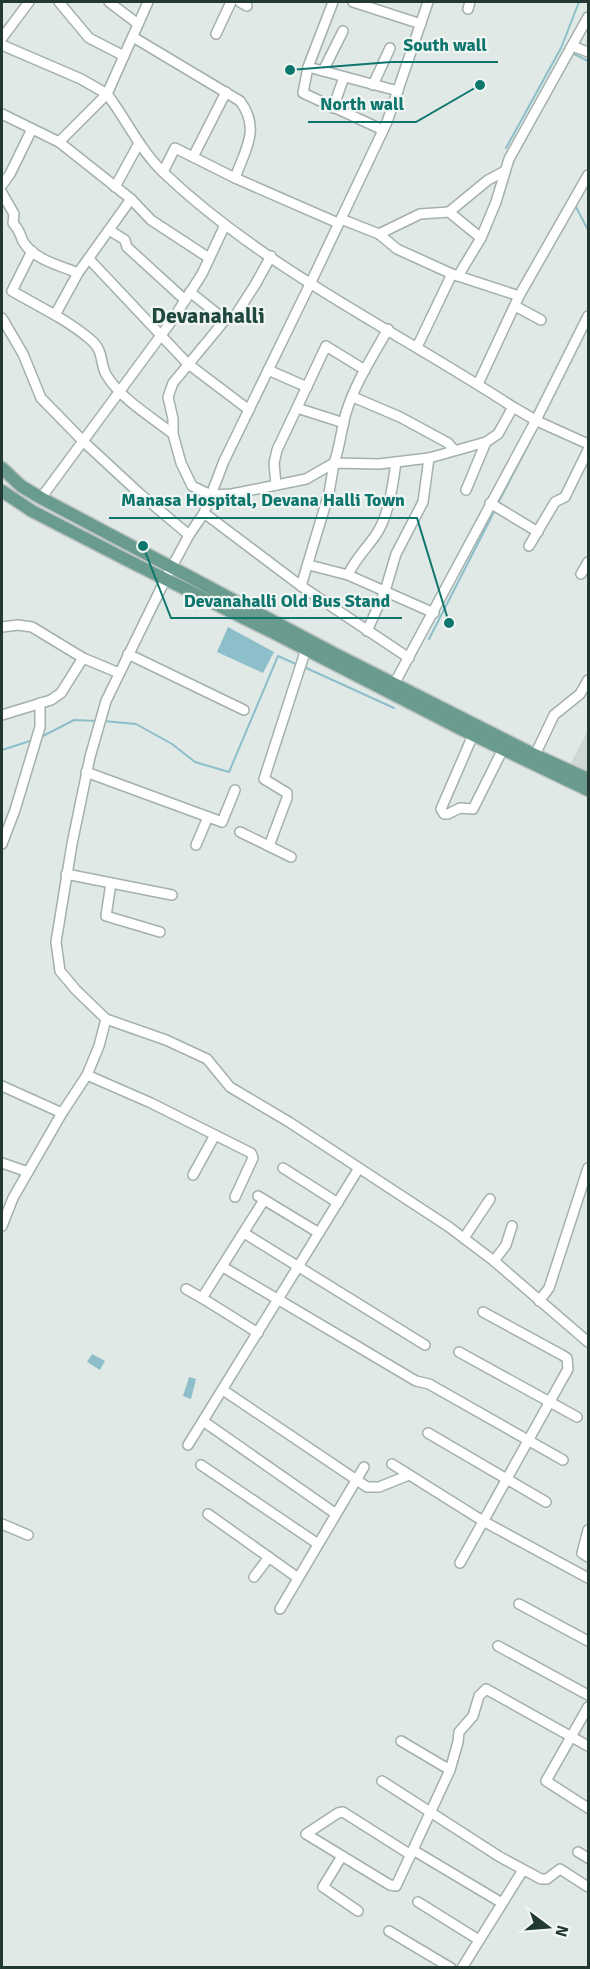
<svg xmlns="http://www.w3.org/2000/svg" width="590" height="1969" font-family="Signika,sans-serif">
<style>
.built{fill:#ced9d4}
.water{fill:#8dbfca}
.lines{fill:none;stroke-linecap:round;stroke-linejoin:round}
.stream{stroke:#8dbfca;stroke-width:2}
.minor-casing{stroke:#a3b0ac;stroke-width:12}
.major-casing{stroke:#bdc3c2;stroke-width:15}
.minor{stroke:#fff;stroke-width:9}
.major{stroke:#699b8e;stroke-width:12}
.labels{text-anchor:middle;dominant-baseline:central;stroke-width:4.5;stroke-linejoin:round;paint-order:stroke}
.district-label{font-size:22px;font-weight:bold;fill:#21483f;stroke:#f0f6f3}
.leader{fill:none;stroke:#0f766e;stroke-width:2}
.callout-dot{fill:#0f766e;stroke:#f0f6f3;stroke-width:2}
.callout-label{font-size:18px;text-anchor:middle;font-weight:bold;fill:#0f766e;stroke:#f0f6f3;stroke-width:4.5;stroke-linejoin:round;paint-order:stroke}
</style>
<rect width="100%" height="100%" fill="#e0e9e5"/>
<path class="built" d="M588,730V772L571,763Z"/>
<g class="water">
<path d="M228,627L274,652L263,673L217,652Z"/>
<path d="M92,1354L105,1361L100,1370L87,1362Z"/>
<path d="M189,1377L196,1379L191,1399L183,1396Z"/>
</g>
<g class="lines">
<g class="stream">
<path d="M572,53L588,61"/>
<path d="M506,148L561,48L579,2"/>
<path d="M578,201L576,207L588,230"/>
<path d="M497,505L536,430"/>
<path d="M429,639L495,510"/>
<path d="M304,667L394,708"/>
<path d="M103,721L136,724L172,744L195,762L229,772L278,656L298,665"/>
<path d="M41,737L74,720L97,721"/>
<path d="M2,750L33,740"/>
</g>
<defs>
<g id="minor">
<path d="M59,2L89,38L124,56"/>
<path d="M109,2L138,24"/>
<path d="M148,2L107,94C126,119 140,150 163,172C263,268 397,331 513,407L537,421L588,444"/>
<path d="M240,2L247,6"/>
<path d="M333,2L308,67L303,93L383,130"/>
<path d="M353,2L421,24"/>
<path d="M468,9L470,2"/>
<path d="M216,34L231,2"/>
<path d="M133,37L240,101C261,129 245,150 235,178"/>
<path d="M2,38L29,2"/>
<path d="M2,45L81,79L107,94L59,142L2,114"/>
<path d="M572,46L588,52"/>
<path d="M308,67L398,91"/>
<path d="M323,71L343,31"/>
<path d="M373,85L390,48"/>
<path d="M333,108L344,77"/>
<path d="M193,157L226,92"/>
<path d="M163,172L175,148L235,178L338,223"/>
<path d="M2,185L10,174L32,129"/>
<path d="M115,187L139,143"/>
<path d="M2,193L14,214L13,223C22,233 19,235 24,243C35,260 61,266 78,273"/>
<path d="M131,199L151,220L209,258"/>
<path d="M449,212L488,180L505,171"/>
<path d="M341,219L379,234L420,214L449,212L481,238"/>
<path d="M109,230L125,240L127,247L185,300"/>
<path d="M379,234L397,249L452,274L519,296"/>
<path d="M32,251L12,291C38,306 68,320 91,340C105,352 99,364 107,376C121,399 153,418 173,434"/>
<path d="M271,256L255,285L235,316L225,320L173,383L168,397L173,419V434L181,463L192,486L211,495L232,494L306,479L334,463C340,447 341,430 346,413C355,383 373,356 388,329"/>
<path d="M89,259L187,363L249,410"/>
<path d="M458,276L481,238L496,202L509,159L588,17"/>
<path d="M190,292L225,320"/>
<path d="M515,306L541,320"/>
<path d="M55,315L78,273L131,199L59,142"/>
<path d="M2,318L23,354L41,398L84,442L139,493L189,535"/>
<path d="M417,347L452,274"/>
<path d="M268,370L307,387"/>
<path d="M478,384L519,296L588,175"/>
<path d="M353,397L400,417L448,443L454,450"/>
<path d="M297,408L344,423"/>
<path d="M276,485L274,463L277,450L326,346L365,370"/>
<path d="M466,490L486,442"/>
<path d="M41,498L173,319L202,274L225,225"/>
<path d="M490,503L538,532"/>
<path d="M204,513L301,586L409,658"/>
<path d="M529,546L555,502L565,497L588,450"/>
<path d="M309,565L348,575L434,613"/>
<path d="M581,574L588,562"/>
<path d="M348,575C355,559 366,549 375,536C389,517 393,484 396,462"/>
<path d="M301,586L329,493L334,463L379,464L429,458L486,442L498,434L513,407"/>
<path d="M2,627L18,625L32,627L83,658L119,673"/>
<path d="M367,631L385,591L396,554L423,502L429,458"/>
<path d="M128,654L244,710"/>
<path d="M392,688L536,420L588,316"/>
<path d="M2,715L51,700L61,693L83,658"/>
<path d="M473,735L441,809L444,814H448L460,808L473,809L503,749"/>
<path d="M535,755L554,715L580,694L588,680"/>
<path d="M86,772L222,822L235,790"/>
<path d="M240,832L291,857"/>
<path d="M2,844L15,810L40,727V703"/>
<path d="M196,845L208,817"/>
<path d="M269,846L287,798V793L264,779L306,649"/>
<path d="M66,874L172,895"/>
<path d="M111,883L106,916L160,932"/>
<path d="M106,1019L166,1040L207,1059L230,1087L289,1122L449,1227L494,1261L588,1342"/>
<path d="M87,1075L151,1103L251,1153L253,1158L235,1197"/>
<path d="M2,1086L62,1113"/>
<path d="M2,1163L28,1172"/>
<path d="M283,1168L338,1203"/>
<path d="M193,1175L215,1135"/>
<path d="M258,1196L319,1233"/>
<path d="M2,1226L13,1198L62,1113L87,1075L99,1046L106,1019L76,990L60,971L56,942L72,844L90,757L106,701L166,578L189,535L204,513L224,461L311,282L387,122L428,2"/>
<path d="M244,1233L425,1345"/>
<path d="M464,1238L490,1199"/>
<path d="M494,1261L506,1245L512,1226"/>
<path d="M223,1267L416,1381L429,1384L563,1460"/>
<path d="M186,1289L202,1298L264,1200"/>
<path d="M202,1298L258,1333"/>
<path d="M539,1301L549,1288L588,1168"/>
<path d="M459,1352L577,1417"/>
<path d="M223,1390L367,1487H379L409,1475"/>
<path d="M203,1421L336,1514"/>
<path d="M428,1433L546,1502"/>
<path d="M188,1445L359,1168"/>
<path d="M392,1464L483,1521L588,1578"/>
<path d="M201,1465L318,1544"/>
<path d="M208,1514L298,1578"/>
<path d="M2,1524L28,1535"/>
<path d="M588,1530L582,1553L588,1557"/>
<path d="M460,1563L568,1369L567,1358L562,1355L483,1312"/>
<path d="M254,1577L269,1557"/>
<path d="M519,1604L588,1641"/>
<path d="M280,1609L364,1467"/>
<path d="M498,1646L588,1695"/>
<path d="M588,1707L546,1781L588,1808"/>
<path d="M401,1741L450,1770"/>
<path d="M382,1781L500,1857L541,1879H547L560,1869L588,1887"/>
<path d="M413,1850L502,1903"/>
<path d="M578,1852L588,1858"/>
<path d="M411,1855L343,1812L338,1813L306,1834L390,1885L396,1886L397,1884L450,1770L458,1742L459,1732L473,1716L479,1696L486,1689L588,1746"/>
<path d="M342,1856L323,1887L358,1911"/>
<path d="M418,1902L479,1940"/>
<path d="M389,1931L451,1968"/>
<path d="M462,1968L523,1870"/>
</g>
<g id="major">
<path d="M2,468L21,486L41,498L335,654L535,755L588,779"/>
<path d="M2,491L32,511L133,563L274,633L461,729L588,790"/>
</g>
</defs>
<use href="#minor" class="minor-casing"/>
<use href="#major" class="major-casing"/>
<use href="#minor" class="minor"/>
<use href="#major" class="major"/>
</g>
<g class="labels">
<g class="district-label">
<text x="208" y="315">Devanahalli</text>
</g>
</g>
<path class="leader" d="M290 70L391 62H498M480 85L416 122H308M449 623L417 518H109M143 546L171 618H402"/>
<g class="callout-dot">
<circle cx="290" cy="70" r="6"/>
<circle cx="480" cy="85" r="6"/>
<circle cx="449" cy="623" r="6"/>
<circle cx="143" cy="546" r="6"/>
</g>
<g class="callout-label">
<text x="445" y="51">South wall</text>
<text x="362" y="110">North wall</text>
<text x="263" y="506">Manasa Hospital, Devana Halli Town</text>
<text x="287" y="607">Devanahalli Old Bus Stand</text>
</g>
<rect width="590" height="1969" fill="none" stroke="#223832" stroke-width="6"/>
<g transform="translate(548 1927) rotate(106)" stroke="#f0f6f3" stroke-width="4.5" paint-order="stroke">
<path d="M0-4.5L10 22L0 15L-10 22Z" fill="#223832"/>
<text y="-9" font-size="16" font-weight="bold" text-anchor="middle" fill="#223832">N</text>
</g>
</svg>
